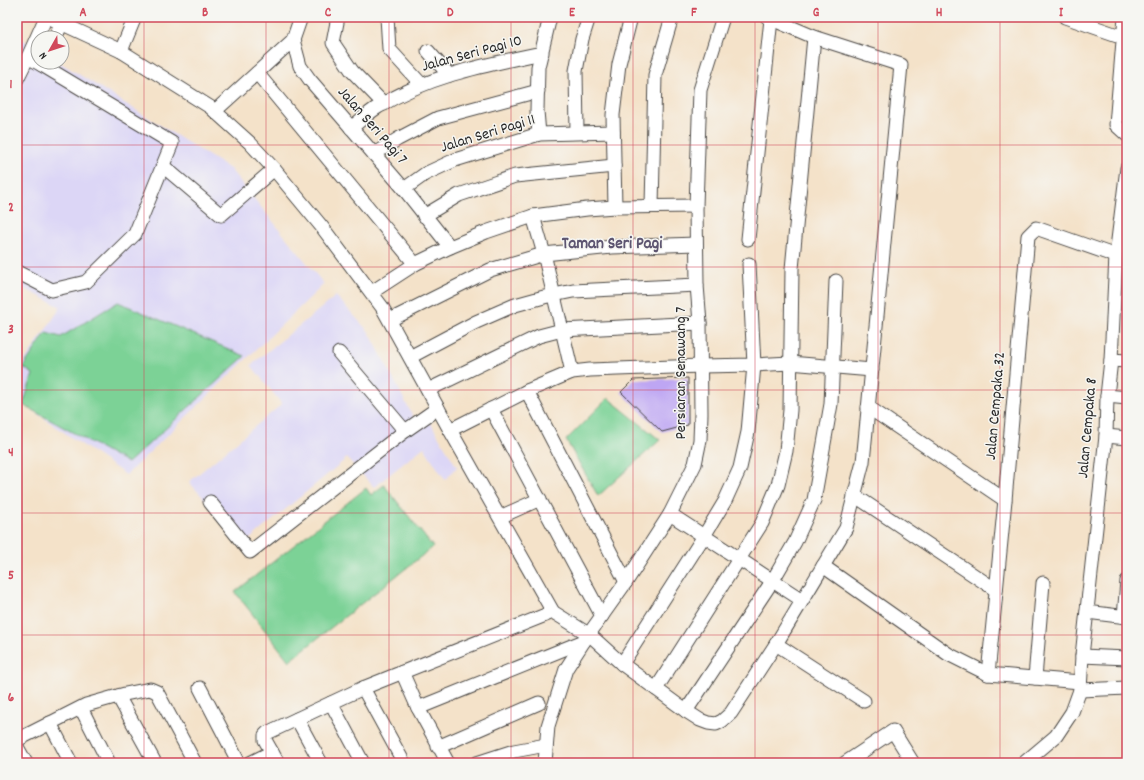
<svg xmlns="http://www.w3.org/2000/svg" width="1144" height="780" font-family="Dekko,sans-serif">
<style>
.built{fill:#dcd6f6}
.green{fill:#7bd296;stroke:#537e60}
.building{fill:#bea6f3}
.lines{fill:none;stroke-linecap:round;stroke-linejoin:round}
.minor-casing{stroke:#494643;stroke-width:15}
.minor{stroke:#fff;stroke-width:13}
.grid{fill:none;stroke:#d1495b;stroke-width:1;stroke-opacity:0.55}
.labels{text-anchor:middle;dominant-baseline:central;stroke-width:3;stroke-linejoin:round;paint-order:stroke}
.street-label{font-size:16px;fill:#2b2b2b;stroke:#f6f6f2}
.neighbourhood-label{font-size:17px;font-weight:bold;fill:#5e5671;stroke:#f6f6f2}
.neatline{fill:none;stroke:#d1495b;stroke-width:1.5}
.grid-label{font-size:13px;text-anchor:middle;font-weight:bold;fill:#d1495b}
</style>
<rect width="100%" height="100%" fill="#f6f6f2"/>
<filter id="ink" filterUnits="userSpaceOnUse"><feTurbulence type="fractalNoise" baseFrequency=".025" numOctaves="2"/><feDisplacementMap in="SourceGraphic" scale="8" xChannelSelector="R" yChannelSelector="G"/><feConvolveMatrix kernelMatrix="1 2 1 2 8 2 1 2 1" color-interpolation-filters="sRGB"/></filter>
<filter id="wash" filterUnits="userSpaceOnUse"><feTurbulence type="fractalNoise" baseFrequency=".012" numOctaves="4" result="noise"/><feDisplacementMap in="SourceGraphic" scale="16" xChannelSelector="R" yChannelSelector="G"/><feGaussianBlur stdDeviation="0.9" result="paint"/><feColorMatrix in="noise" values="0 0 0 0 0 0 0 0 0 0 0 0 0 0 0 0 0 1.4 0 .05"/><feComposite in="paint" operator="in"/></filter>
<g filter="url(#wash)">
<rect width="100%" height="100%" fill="#f4e2c9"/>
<g class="built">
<path d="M17,36L38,49V62H59L230,169L324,284L126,475L17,400V372L61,307L17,285Z"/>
<path d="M336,296L369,332L420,430L430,422L457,467L445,480L424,447L374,487L347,458L245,543L189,482L282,404L251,365Z"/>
</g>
<g class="green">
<path d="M118,302L245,356L128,463L23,405L33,374L23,367L46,333L61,337Z"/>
<path d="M608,398L660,440L598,496L566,440Z"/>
<path d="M384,485L433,547L289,661L235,592L366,488L371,495Z"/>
</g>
<g id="blocks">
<path class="building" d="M688,378V425L662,432L621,392L633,380Z"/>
</g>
</g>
<g filter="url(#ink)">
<use href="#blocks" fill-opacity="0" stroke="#494643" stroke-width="1"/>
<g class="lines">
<defs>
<g id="minor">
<path d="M48,17L121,51L210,107L250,143L274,169L322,227L382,307L450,430L553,612L590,635L622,664L686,711L700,720L708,723L716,724L722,721L731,713L776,644L846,528L863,462L901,65L814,37L767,17"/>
<path d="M301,17L293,40L300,66L310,80L404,189L450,247"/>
<path d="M338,17L333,43L352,71L384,104"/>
<path d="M387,17L389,49L421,84"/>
<path d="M1065,17L1123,37"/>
<path d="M1125,17L1116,125L1127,135"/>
<path d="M55,38L62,23"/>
<path d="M121,51L135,17"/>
<path d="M428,51L449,75"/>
<path d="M42,65L28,57L46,17"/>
<path d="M257,73L415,264"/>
<path d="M17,79L28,57"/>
<path d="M215,111L293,40"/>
<path d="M351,128C360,121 368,113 378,107C427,76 485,65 542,53"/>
<path d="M577,132L576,71L582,39L589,17"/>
<path d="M539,134L537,111L538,67L550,17"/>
<path d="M374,154L398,139L438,118L538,91"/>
<path d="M163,166L221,215L274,169"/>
<path d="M404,189L425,174L455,160L539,134L613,132"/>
<path d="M652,206L655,75L672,17"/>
<path d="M615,207L613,115L619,64L631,17"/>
<path d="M424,216L459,195L515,176L614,166"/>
<path d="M533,216L544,254L572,372"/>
<path d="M748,239L771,19"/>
<path d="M17,272L52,290L86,282L135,234L172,143L42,65L43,62"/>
<path d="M372,292L415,264L450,247L486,232L533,216L587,209L615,207L696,206"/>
<path d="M390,320L490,270L544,254L612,247L696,244"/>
<path d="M410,357L476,322L515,305L544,297L573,291L697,285"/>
<path d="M1111,360L1127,361"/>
<path d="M428,390L539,336L562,330L700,323"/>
<path d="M527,391L626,582"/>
<path d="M1107,396L1127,398"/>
<path d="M868,407L1005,500"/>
<path d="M491,409L602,616"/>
<path d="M450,430L527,391L572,372L590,370L701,366L754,365L790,363L872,370"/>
<path d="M405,431L438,408"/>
<path d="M1106,436L1127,438"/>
<path d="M854,495L996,590"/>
<path d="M210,502L250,552L405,431L339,353"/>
<path d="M670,514L802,600"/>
<path d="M500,517L540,499"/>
<path d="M823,566L948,654L988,674L1080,682"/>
<path d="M1087,612L1127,617"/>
<path d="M1124,617L1127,581"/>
<path d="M776,644L864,701"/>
<path d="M1082,656L1127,658"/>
<path d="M622,664L704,536L725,501L740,468L748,432L754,365L749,264"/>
<path d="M402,672L418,708L448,763"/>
<path d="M988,674L1005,500L1028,236L1036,228L1116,256"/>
<path d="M1035,678L1043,583"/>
<path d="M200,688L239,763"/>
<path d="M363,688L404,763"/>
<path d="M656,689L762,523L778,485L786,451L790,410L792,269L814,37"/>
<path d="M1080,690L1127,688"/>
<path d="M118,696L155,763"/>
<path d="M331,703L363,763"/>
<path d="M81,708L109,763"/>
<path d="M418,708L584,641"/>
<path d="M686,711L773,580L795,542L814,500L831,404L836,281"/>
<path d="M297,719L321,763"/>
<path d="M50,723L71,763"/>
<path d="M17,740L86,705L125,694L150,689L157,692L195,763"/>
<path d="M17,747L26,763"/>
<path d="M438,747L539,703"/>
<path d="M250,763L272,752"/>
<path d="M278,763L265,740V735L267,733L363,688L553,612"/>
<path d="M477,763L514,751L546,745"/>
<path d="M545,763L548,726L566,669L584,641L626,582L670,514L695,464L700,440L701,414L700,323L697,285L696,206L700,90L723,17"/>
<path d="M845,763L893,731L913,763"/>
<path d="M1024,763L1056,736L1072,712L1080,690L1082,656L1106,436L1107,396L1111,360L1116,256L1127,168"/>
</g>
</defs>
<use href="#minor" class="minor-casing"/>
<use href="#minor" class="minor"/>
</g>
</g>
<path class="grid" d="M144,17V763M266,17V763M389,17V763M511,17V763M633,17V763M755,17V763M878,17V763M1000,17V763M17,145H1127M17,267H1127M17,390H1127M17,513H1127M17,635H1127"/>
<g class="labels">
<g class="street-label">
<text transform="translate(472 54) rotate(-15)">Jalan Seri Pagi 10</text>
<text transform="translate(372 126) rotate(49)">Jalan Seri Pagi 7</text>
<text transform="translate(488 134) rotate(-17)">Jalan Seri Pagi 11</text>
<text transform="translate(681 373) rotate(-90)">Persiaran Senawang 7</text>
<text transform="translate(996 406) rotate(-85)">Jalan Cempaka 32</text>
<text transform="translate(1088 428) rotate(-85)">Jalan Cempaka 8</text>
</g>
<g class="neighbourhood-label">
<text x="612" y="245">Taman Seri Pagi</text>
</g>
</g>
<rect width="1144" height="780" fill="none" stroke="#f6f6f2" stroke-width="44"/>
<g transform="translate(50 50) rotate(231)"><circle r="19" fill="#f6f6f2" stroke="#a5a5a2"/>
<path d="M0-3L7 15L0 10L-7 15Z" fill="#d1495b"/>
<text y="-6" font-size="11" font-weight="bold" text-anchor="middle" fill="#2b2b2b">N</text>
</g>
<rect x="22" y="22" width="1100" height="736" class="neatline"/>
<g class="grid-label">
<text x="83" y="16">A</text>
<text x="205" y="16">B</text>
<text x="328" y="16">C</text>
<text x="450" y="16">D</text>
<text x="572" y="16">E</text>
<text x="694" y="16">F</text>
<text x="816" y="16">G</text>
<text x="939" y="16">H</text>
<text x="1061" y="16">I</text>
<text x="11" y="88">1</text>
<text x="11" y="211">2</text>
<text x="11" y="333">3</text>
<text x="11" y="456">4</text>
<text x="11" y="579">5</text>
<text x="11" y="701">6</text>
</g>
</svg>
